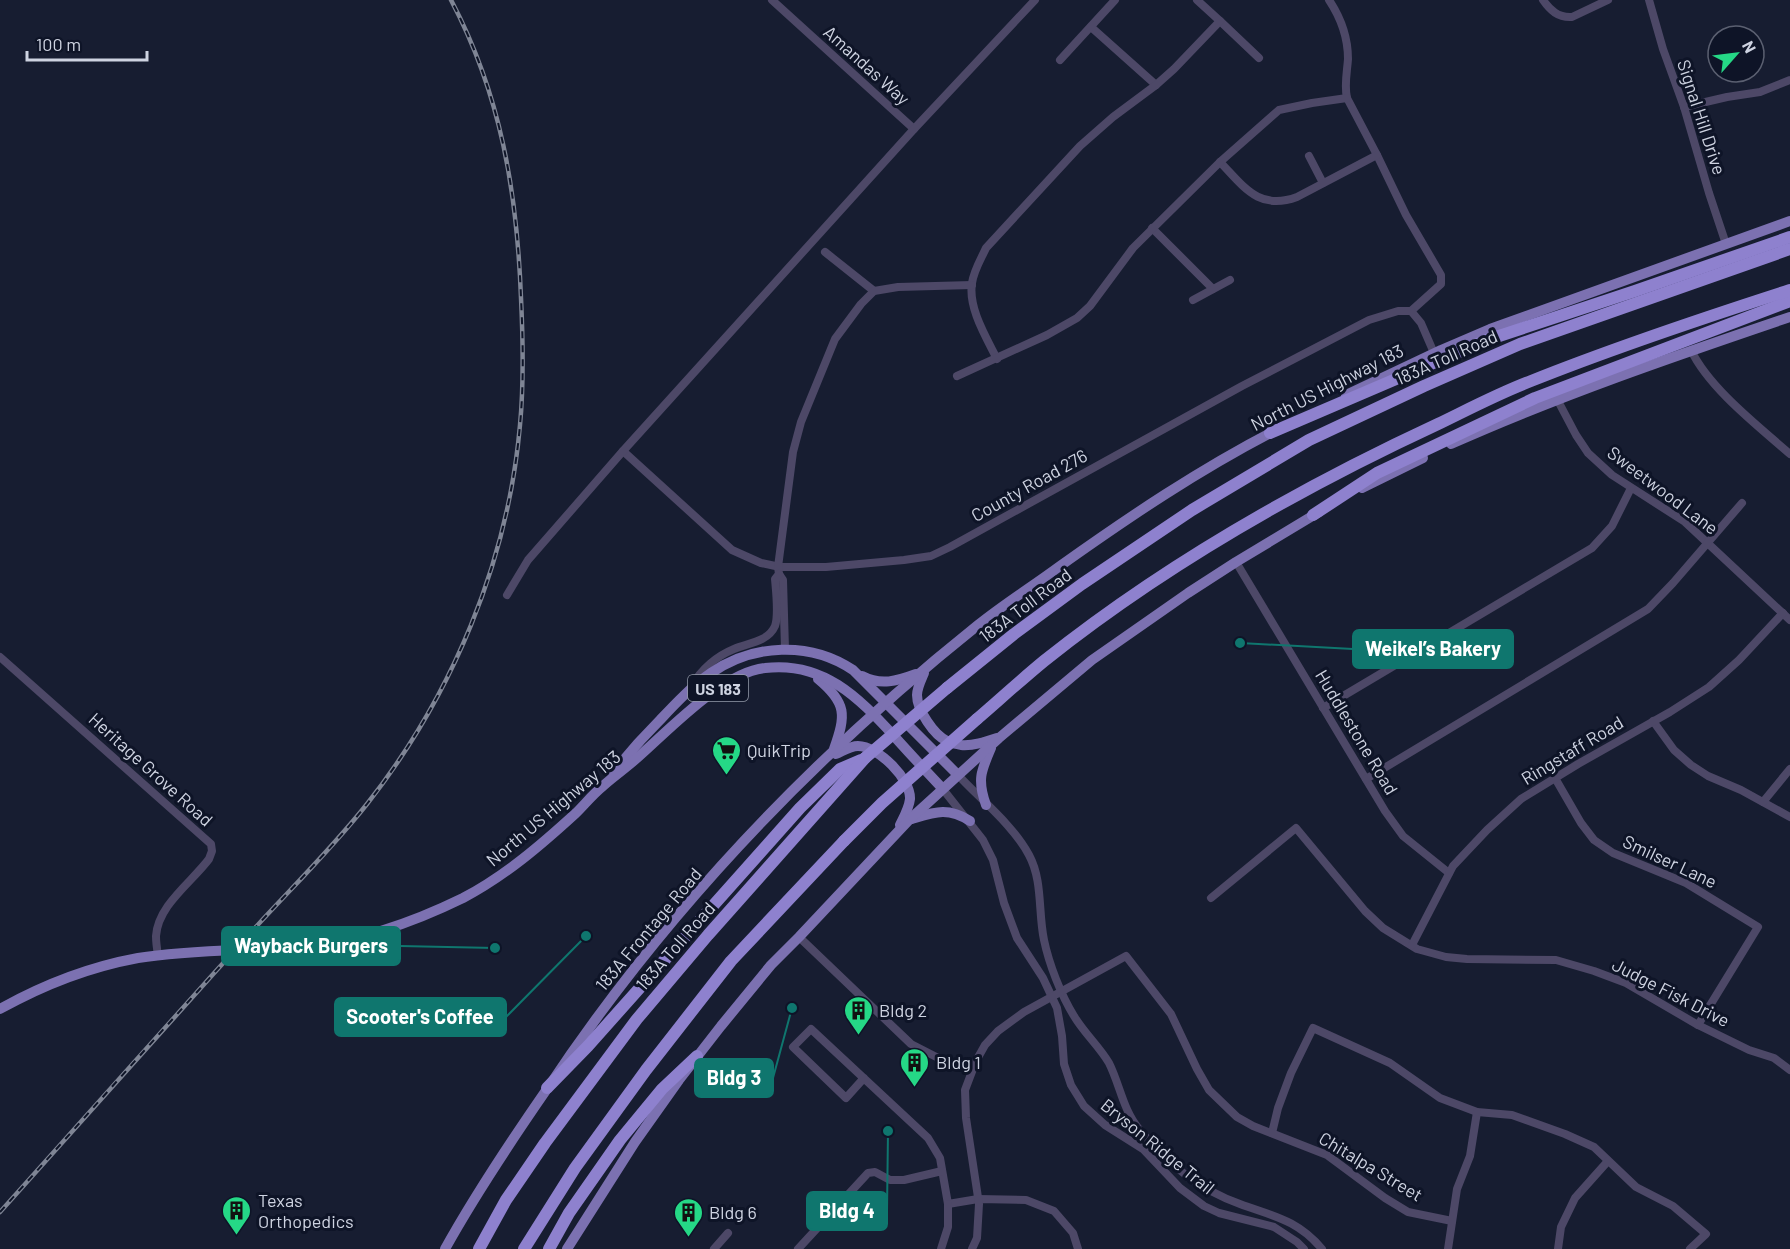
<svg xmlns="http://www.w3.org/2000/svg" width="1790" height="1249" font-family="Barlow,sans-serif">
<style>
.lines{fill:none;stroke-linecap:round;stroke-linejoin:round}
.minor{stroke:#4d4867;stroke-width:8}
.major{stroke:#7c71b1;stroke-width:10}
.highway{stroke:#8e81ce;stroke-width:12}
.rail-casing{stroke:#7f8595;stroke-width:4.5}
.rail{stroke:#0e1427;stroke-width:2;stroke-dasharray:7;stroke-linecap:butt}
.highway-bridge{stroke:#8e81ce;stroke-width:12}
.labels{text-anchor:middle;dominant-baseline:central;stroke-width:6;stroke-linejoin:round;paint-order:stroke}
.shield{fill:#0e1427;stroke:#949aa9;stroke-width:1.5}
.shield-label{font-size:16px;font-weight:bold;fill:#ced3e1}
.street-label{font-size:18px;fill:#ced3e1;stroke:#0e1427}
.poi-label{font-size:18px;fill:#ced3e1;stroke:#0e1427;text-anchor:start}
.leader{fill:none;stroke:#0f766e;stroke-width:2}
.callout-dot{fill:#0f766e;stroke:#0e1427;stroke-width:2}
.callout{fill:#0f766e;stroke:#0f766e;stroke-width:2}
.callout-label{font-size:20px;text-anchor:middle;font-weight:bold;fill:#fff}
</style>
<rect width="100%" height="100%" fill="#171d31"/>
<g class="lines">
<g class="minor">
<path d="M772,0L914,129"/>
<path d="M1329,0C1341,18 1348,37 1348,59C1347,73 1344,85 1347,98L1377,155L1406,215L1441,275V284L1411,311"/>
<path d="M1543,0C1550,10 1558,18 1572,17L1608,0"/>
<path d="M1649,0L1663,49L1684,107L1709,193L1726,244"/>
<path d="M1220,21L1259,58"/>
<path d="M1091,27L1156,85"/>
<path d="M1060,60L1115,0"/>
<path d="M1684,107L1727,97L1760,92L1790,80"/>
<path d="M1309,156L1323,183"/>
<path d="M1220,162C1244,187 1259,211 1297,197L1377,155"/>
<path d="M1152,228L1213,289"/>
<path d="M825,252L874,291"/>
<path d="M1193,300L1230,280"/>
<path d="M1691,350C1709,388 1758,426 1790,454"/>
<path d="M997,359C986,337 968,308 972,283C974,270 981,259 986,248L1080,146L1113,117L1156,85L1174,69L1220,21L1197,0"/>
<path d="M957,376L1047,335L1077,318L1090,306L1133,248L1220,162L1279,110L1312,103L1347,98"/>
<path d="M1557,399L1576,435L1588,453L1612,475L1685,522L1790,620"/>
<path d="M623,451L732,550L761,563L780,567H826L904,560L931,556L950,547L1242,386L1369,320L1398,311H1411L1421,323L1434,353"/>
<path d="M1236,562L1385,811L1403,836L1449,873"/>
<path d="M507,595L528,560L623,451L914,129L1035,0"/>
<path d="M785,649L783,580L779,574L778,567L793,452L801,422L835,339L861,304L874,291L898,287L972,285"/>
<path d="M0,657L211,844L212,851L209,859C192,882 158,905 156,936C156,942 157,949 158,955"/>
<path d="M692,686C701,669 717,656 734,649C748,643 768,642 775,626C779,615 776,591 775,579L779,574"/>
<path d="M1323,708L1592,548L1612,526L1631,488"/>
<path d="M1653,721L1674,750L1691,765L1708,776L1741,790L1790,817"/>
<path d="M957,774C981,800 1013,825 1029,855C1043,881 1038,912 1044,940C1049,964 1061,995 1074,1016C1084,1033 1099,1046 1109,1063C1120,1085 1123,1110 1139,1129C1165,1162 1200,1190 1240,1204C1273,1216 1298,1220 1322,1249"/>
<path d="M1555,778L1581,823L1594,840L1613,853L1686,883L1758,927L1698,1025"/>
<path d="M1366,779L1648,609L1673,583L1742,503"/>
<path d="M942,788L983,840L993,860L1004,903L1017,938L1043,978L1057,1008L1062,1036L1064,1064L1071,1085L1084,1106L1105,1125L1143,1149L1180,1188L1204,1206L1219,1213L1274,1227L1297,1242L1304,1249"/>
<path d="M1763,802L1790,769"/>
<path d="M1211,898L1296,828L1365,911L1383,928L1417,949L1446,957L1467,959L1556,960L1594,971L1626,983L1698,1025L1749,1050L1774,1058L1790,1070"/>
<path d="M799,937L911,1044L948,1063L971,1069"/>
<path d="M1412,945L1453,866L1487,830L1521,799L1578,764L1670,712L1709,687L1739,660L1783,613"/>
<path d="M864,1078L846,1098L793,1047L811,1029L928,1138L940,1158L948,1204L978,1199L1026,1200L1054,1211L1073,1233L1078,1249"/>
<path d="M1272,1133L1278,1108L1291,1073L1313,1028L1390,1063L1440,1098L1477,1112L1512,1115L1565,1134L1594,1147L1636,1187L1673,1206L1706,1234L1690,1249"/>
<path d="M714,1249L728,1233"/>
<path d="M798,1249L868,1173L875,1172L890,1180H904L942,1171"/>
<path d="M941,1249L948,1227V1204"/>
<path d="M972,1249L977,1238L979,1204L966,1118L965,1090L976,1061L985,1045L998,1031L1024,1012L1126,956L1171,1014L1197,1069L1209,1090L1237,1117L1253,1126L1327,1155L1385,1198L1408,1212L1452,1221"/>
<path d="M1448,1249L1457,1189L1470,1156L1477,1112"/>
<path d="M1558,1249L1561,1227L1575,1198L1608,1161"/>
</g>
<g class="major">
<path d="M1346,395L1441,350L1490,329L1790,221"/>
<path d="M1451,444C1561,395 1675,356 1790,317"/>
<path d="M1362,488L1423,458"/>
<path d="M924,673C921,680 917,688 917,695C917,710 934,735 947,741C950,743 957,744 961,745C973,746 985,742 997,738"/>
<path d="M862,676C881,686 897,681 916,674"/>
<path d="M818,679C847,703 846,715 834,749"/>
<path d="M836,754C843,751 850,746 858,746C878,746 911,779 910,799C909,808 904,817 900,825"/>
<path d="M612,774C627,755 643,737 660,720C676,703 692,686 711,673C753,644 810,641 853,670L957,774"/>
<path d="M986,805C977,780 981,771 991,748"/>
<path d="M912,819C935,812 948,807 970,821"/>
<path d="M0,1009C43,985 89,967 138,958C194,949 251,951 307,946C361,941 414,922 463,898C505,876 541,845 576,813C585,804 593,794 603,786C614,776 626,768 637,758C668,731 723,672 765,668C823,661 858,697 894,736C910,754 926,771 942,788"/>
<path d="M445,1249C476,1193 511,1141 547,1089C664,913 813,757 978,625C1004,604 1033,586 1060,566C1129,517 1200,469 1276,430"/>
<path d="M567,1249L635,1142L679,1080L721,1026L771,965L799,937L909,820L999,738L1092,660L1188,593L1236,562L1319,512"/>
</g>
<g class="highway">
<path d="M1270,433L1487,340L1635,291L1790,237"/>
<path d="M1313,515L1377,473L1535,398L1790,301"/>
<path d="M947,688L1014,634L1082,584L1192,510L1309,440L1424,386L1520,344L1790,249"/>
<path d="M977,719C999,700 1021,680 1044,661C1163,566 1300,488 1438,424C1469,409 1499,393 1531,381C1616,347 1703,318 1790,290"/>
<path d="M547,1088L588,1046L800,808L840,769L861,760"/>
<path d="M479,1249L506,1200L545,1143L637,1019L708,935L865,758"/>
<path d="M524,1249L575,1168L646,1070L731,961L844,841"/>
<path d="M549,1249L569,1213L620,1140L662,1089L697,1056"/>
</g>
<defs>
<path id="rail" d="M0,1212C78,1125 156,1037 235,950C278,901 326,856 367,804C452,696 508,562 520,425C524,383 523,340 521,298C517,192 501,95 451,0"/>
</defs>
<use href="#rail" class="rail-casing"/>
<use href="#rail" class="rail"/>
<g class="highway-bridge">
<path d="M865,758L947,688"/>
<path d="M844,841L882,803L977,719"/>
</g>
</g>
<defs>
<symbol id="supermarket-pin" viewBox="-11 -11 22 30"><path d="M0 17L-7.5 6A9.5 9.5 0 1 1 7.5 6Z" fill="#25d886" stroke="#0e1427"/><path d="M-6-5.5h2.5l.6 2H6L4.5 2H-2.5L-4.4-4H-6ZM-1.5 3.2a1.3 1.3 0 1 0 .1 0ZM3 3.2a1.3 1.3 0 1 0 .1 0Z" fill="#111"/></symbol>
<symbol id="building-pin" viewBox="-11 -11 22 30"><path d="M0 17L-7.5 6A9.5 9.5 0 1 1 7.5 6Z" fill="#25d886" stroke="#0e1427"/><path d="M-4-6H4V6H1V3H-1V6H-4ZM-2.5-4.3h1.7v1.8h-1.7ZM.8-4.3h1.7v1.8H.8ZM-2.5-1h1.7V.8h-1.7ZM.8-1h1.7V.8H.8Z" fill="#111"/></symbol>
</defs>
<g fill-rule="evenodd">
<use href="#supermarket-pin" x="710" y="734" width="33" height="45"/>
<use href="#building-pin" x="842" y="994" width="33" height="45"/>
<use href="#building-pin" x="898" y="1046" width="33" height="45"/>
<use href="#building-pin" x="220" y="1194" width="33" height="45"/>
<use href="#building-pin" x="672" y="1196" width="33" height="45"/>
</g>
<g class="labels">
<rect class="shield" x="688" y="675" width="60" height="26" rx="4.5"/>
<g class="shield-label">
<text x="718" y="688">US 183</text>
</g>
<g class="street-label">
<text transform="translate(867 65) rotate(42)">Amandas Way</text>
<text transform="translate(1702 117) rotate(72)">Signal Hill Drive</text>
<text transform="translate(1446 357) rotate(-24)">183A Toll Road</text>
<text transform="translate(1327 387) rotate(-27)">North US Highway 183</text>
<text transform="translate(1029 485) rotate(-29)">County Road 276</text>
<text transform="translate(1663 490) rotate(37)">Sweetwood Lane</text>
<text transform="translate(1025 605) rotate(-37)">183A Toll Road</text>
<text transform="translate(1357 732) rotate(59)">Huddlestone Road</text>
<text transform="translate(1572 750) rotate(-31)">Ringstaff Road</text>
<text transform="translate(151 769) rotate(42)">Heritage Grove Road</text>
<text transform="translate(553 808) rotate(-40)">North US Highway 183</text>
<text transform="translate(1670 861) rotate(25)">Smilser Lane</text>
<text transform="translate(648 929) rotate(-50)">183A Frontage Road</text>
<text transform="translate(675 946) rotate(-49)">183A Toll Road</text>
<text transform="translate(1671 992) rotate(27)">Judge Fisk Drive</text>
<text transform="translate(1158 1146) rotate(39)">Bryson Ridge Trail</text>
<text transform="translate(1371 1166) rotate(31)">Chitalpa Street</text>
</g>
<g class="poi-label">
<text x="747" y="750">QuikTrip</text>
<text x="879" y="1010">Bldg 2</text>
<text x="936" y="1062">Bldg 1</text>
<text x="258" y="1200">Texas<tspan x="258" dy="21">Orthopedics</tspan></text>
<text x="709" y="1212">Bldg 6</text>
</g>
</g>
<path class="leader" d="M1240 643L1353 649M495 948L400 946M586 936L506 1017M792 1008L773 1078M888 1131L887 1211"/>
<g class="callout-dot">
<circle cx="1240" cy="643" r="6"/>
<circle cx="495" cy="948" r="6"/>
<circle cx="586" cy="936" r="6"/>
<circle cx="792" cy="1008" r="6"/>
<circle cx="888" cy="1131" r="6"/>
</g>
<g class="callout">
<rect x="1353" y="630" width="160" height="38" rx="6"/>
<rect x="222" y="927" width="178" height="38" rx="6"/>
<rect x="335" y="998" width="171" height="38" rx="6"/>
<rect x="695" y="1059" width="78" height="38" rx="6"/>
<rect x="807" y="1192" width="80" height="38" rx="6"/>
</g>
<g class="callout-label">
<text x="1433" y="656">Weikel’s Bakery</text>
<text x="311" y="953">Wayback Burgers</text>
<text x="420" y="1024">Scooter's Coffee</text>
<text x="734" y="1085">Bldg 3</text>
<text x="847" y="1218">Bldg 4</text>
</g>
<g transform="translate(1736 54) rotate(62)"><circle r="28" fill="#0e1427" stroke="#5b6071" stroke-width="1.5"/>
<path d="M0-4.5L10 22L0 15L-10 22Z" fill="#25d886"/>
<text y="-9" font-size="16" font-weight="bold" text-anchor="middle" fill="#ced3e1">N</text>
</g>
<path d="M27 51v9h120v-9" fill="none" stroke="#ced3e1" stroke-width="3"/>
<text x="36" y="51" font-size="18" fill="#ced3e1" stroke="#0e1427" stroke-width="4.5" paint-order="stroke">100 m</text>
</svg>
